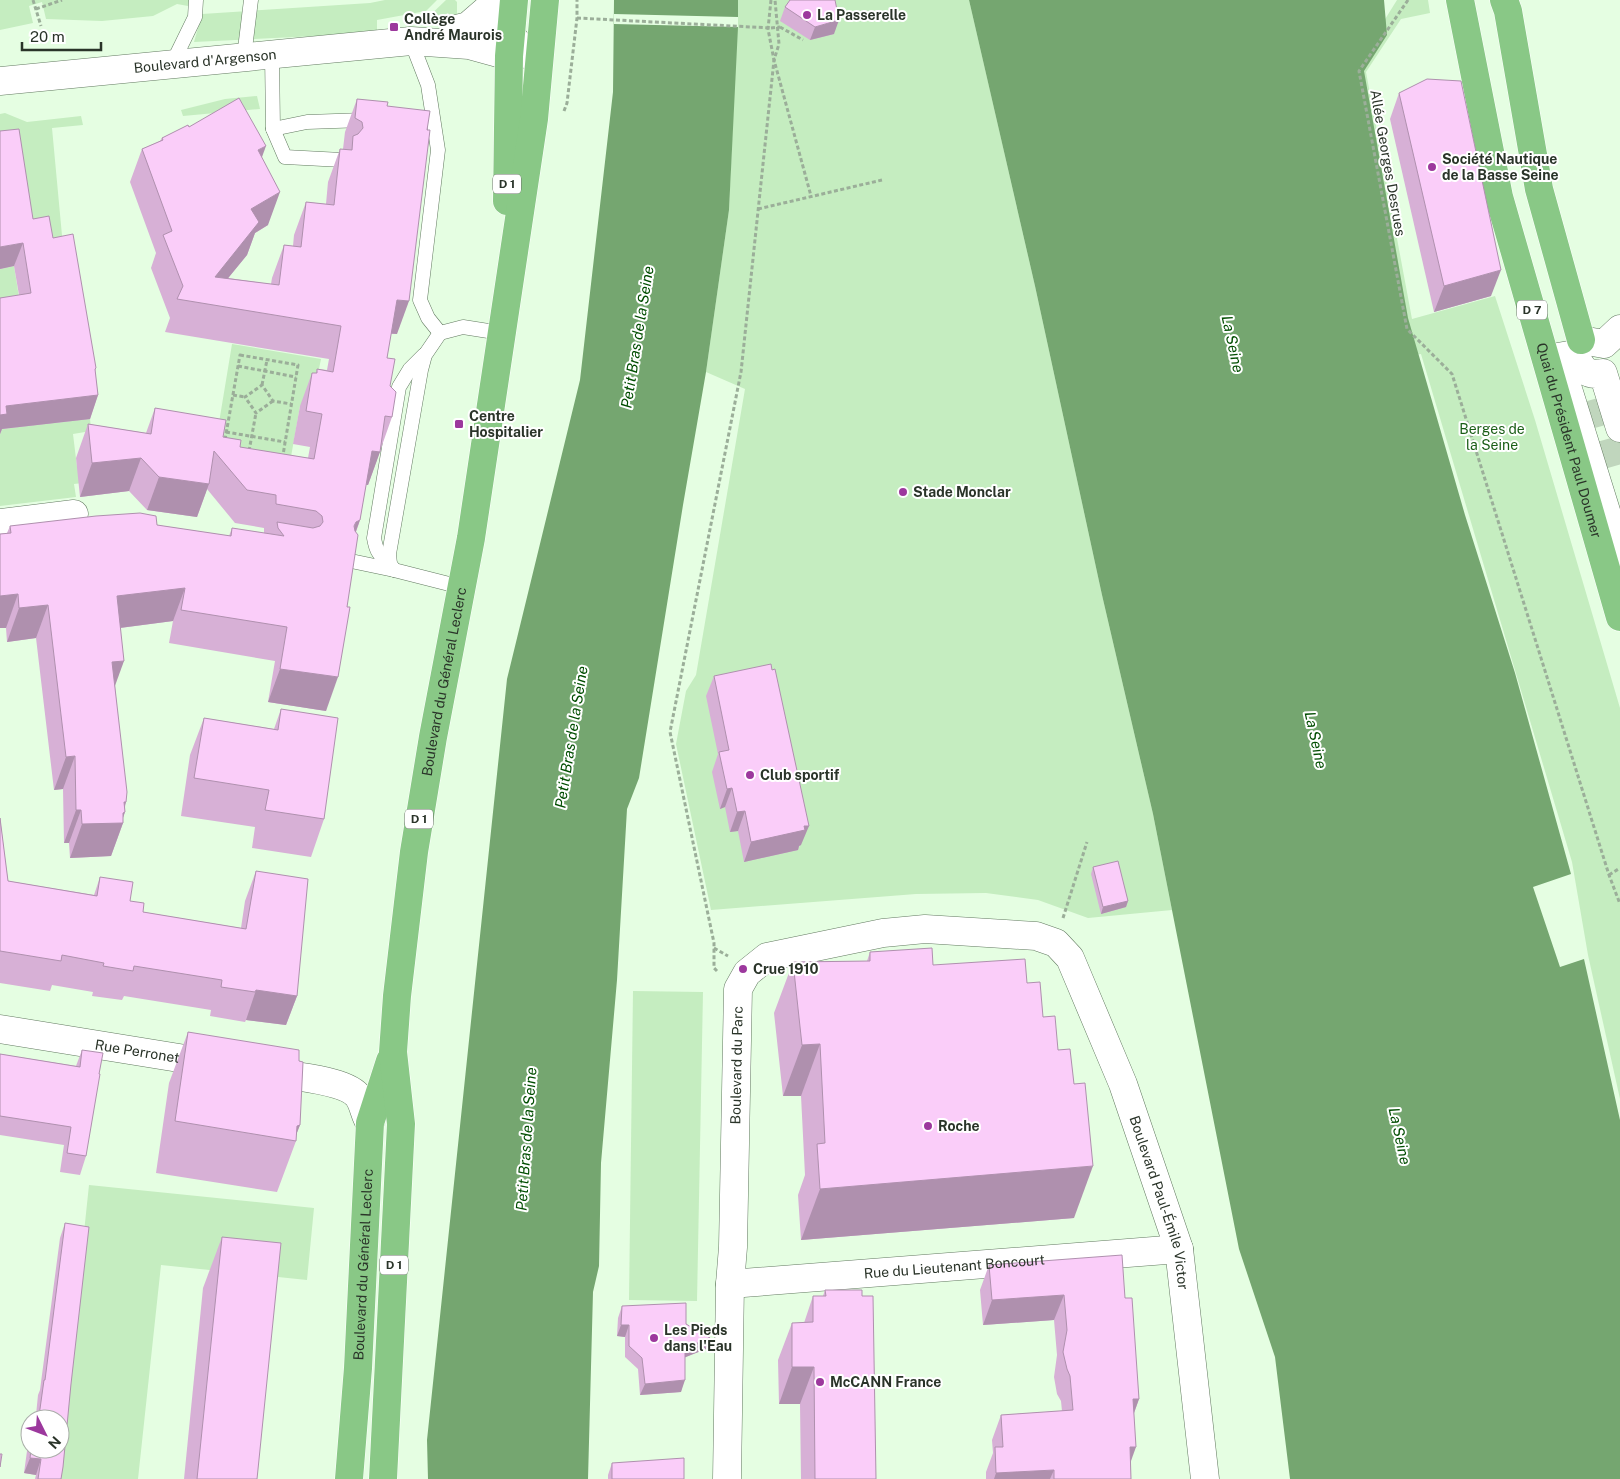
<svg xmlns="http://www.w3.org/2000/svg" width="1620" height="1479" font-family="'Public Sans',sans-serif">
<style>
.green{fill:#c5edc0}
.water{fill:#75a670}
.pier{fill:#e5fee2}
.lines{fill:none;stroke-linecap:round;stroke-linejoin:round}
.primary-tunnel{stroke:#c0d6bd;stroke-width:28;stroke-dasharray:28 14;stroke-linecap:butt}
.lane-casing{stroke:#637a61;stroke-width:15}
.street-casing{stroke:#637a61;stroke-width:29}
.primary-casing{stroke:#fff;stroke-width:29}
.path{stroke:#9bae99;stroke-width:3;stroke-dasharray:4 2.5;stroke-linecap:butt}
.lane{stroke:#fff;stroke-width:14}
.street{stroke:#fff;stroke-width:28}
.primary{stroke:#89c886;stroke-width:28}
.path-bridge{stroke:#9bae99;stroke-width:3;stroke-dasharray:4 2.5;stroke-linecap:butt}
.wall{fill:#d7b0d6}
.shaded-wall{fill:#af90ae}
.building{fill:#facdf9;stroke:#af90ae}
.poi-dot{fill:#9c389d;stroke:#fff;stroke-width:2}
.labels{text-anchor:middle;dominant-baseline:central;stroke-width:4;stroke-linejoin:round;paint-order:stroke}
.shield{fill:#fff;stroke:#6a7169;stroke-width:1}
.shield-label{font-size:12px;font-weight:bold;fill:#2a3429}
.poi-label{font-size:14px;font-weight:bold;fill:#2a3429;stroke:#fff;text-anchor:start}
.street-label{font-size:14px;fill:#2a3429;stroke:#fff}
.park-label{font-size:14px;fill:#1a5e16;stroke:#fff}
.water-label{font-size:15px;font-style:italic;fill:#004d00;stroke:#fff}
</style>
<rect width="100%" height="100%" fill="#e5fee2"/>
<g class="green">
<path d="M0,0H189L188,6L177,4L153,16L102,21L46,19L42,2L29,6L33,23L0,30Z"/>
<path d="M385,0H437L426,11L377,20V33L194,42L202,14L370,3Z"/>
<path d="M446,0H455L457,2V15L423,25L422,23Z"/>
<path d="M738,0H969L1035,286L1102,595L1153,814L1172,910L1088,918L1038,900L986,893L916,894L711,910L676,744L686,691L696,675L745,389L706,372L729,210Z"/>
<path d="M1397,0H1428L1430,13L1401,19L1366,72L1412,319L1495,296L1535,420L1620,708V1099L1588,955L1572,862L1421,354L1406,356L1354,69Z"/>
<path d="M257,96L260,109L183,116L181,110L225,99Z"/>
<path d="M5,113L27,122L81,116L83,125L52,128L64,257L44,261L0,154V114Z"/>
<path d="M14,266L22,316L0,320V269Z"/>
<path d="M232,344L321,359L312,403L300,406L289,468L214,453Z"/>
<path d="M88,392L91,431L73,434L77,467L100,481L74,484L76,497L0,506V426L3,429L55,422L56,423L70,421Z"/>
<path d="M633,991L703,992L697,1301L629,1300Z"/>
<path d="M89,1185L314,1208L307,1280L161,1265L138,1479H58Z"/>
</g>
<g class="water">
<path d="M614,0H738V27L729,210L706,372L683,505L639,778L627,809L617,980L601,1163L599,1266L593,1292L588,1479H428L427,1440L507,679L580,380L613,92Z"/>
<path d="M969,0H1384L1387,35L1364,71L1408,318L1465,515L1515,673L1571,874L1533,887L1560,967L1584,959L1620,1120V1479H1290L1275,1357L1239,1249L1153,814L1102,595L1035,286Z"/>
</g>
<path class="pier" d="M614,14L738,17V27L614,24Z"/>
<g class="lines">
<path class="primary-tunnel" d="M1598,398L1620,476"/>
<defs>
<g id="lane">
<path d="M411,41L428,85L438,150L420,300L428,318L440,333"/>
<path d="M272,54L273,129L285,157L342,160"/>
<path d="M244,57L251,0"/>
<path d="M172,64L195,17L196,0"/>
<path d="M273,129L307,122L364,120"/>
<path d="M351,561L394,570"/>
<path d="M390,564C379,556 376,550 374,538L399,387L410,369L424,355"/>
<path d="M461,587L394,570L390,564L389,554L421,370L425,355L440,333L463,327L501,333"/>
</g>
<g id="street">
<path d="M468,26L511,35L526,54"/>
<path d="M456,29L468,26L498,0"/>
<path id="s1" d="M0,81L411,41L469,45L509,56"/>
<path d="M1581,340L1604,344L1620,329"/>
<path d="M1620,428L1603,373C1586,377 1581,368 1575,354L1558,357L1620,556"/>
<path d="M0,523L74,514"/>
<path id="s2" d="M0,1029L216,1064"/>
<path d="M266,1072C288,1076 342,1079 357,1095C364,1103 364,1115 370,1123"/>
<path id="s3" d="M730,1284L1179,1249"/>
<path id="s4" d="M727,1479L730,1284L733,1247L738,989L747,973L767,957L883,933L925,929L1036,936L1056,943L1070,958L1123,1084L1179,1249L1205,1479"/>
</g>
<g id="primary">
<path id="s5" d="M1460,0L1499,197L1620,617"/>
<path d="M1504,0L1508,11L1539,189L1581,340"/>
<path d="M507,201L509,56L514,0"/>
<path id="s6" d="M349,1479L358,1368L370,1123L390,1061"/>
<path id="s7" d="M383,1479L401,1124L393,1052L397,996L414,852L433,737L471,538L534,119L545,0"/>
</g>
</defs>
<use href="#lane" class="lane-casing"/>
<use href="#street" class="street-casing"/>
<use href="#primary" class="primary-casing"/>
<g class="path">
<path d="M33,0L41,26"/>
<path d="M771,0L768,29L774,60L811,196"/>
<path d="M1408,0L1359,71L1407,329L1452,374L1609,875L1620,904"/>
<path d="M36,9L62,0"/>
<path d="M577,18L771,28"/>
<path d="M780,27L803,40"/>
<path d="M564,111L567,103L577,18V0"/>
<path d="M758,209L882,180"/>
<path d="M240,355L298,365L282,461L223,451Z"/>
<path d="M238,366L296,377"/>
<path d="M262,385L267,360"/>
<path d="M233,395L245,397"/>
<path d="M273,401L256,413L245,397L262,385L273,401L291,404"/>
<path d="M226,432L285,442"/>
<path d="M249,451L256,413"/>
<path d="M1609,875L1620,868"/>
<path d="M1063,918L1087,842"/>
<path d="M714,948L728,956"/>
<path d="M717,971L714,968V943L670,732L741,372L774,60L779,44L775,0"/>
</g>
<use href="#lane" class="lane"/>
<use href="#street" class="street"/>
<use href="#primary" class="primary"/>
<path class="path-bridge" d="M771,28L780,27"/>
</g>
<g class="wall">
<path d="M785,7L834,34L810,40L780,21Z"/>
<path d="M1399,93L1491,296L1434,312L1390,119Z"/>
<path d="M357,99L387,106L397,334H391L387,358L390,386L392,417L368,485H366L360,520L356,532L326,711L268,702L275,661L169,643L173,621L120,628L115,686L126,802L125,807V812L123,818V823L111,856L70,858L69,843H64L63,789L54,790L36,638L7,642L6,628H0V534L7,533L10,526L157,525L229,536L232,528L264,533V528L235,523L207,489L197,517L147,510L129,491L80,497L76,458L88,424L146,433L155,408L223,437L240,447L308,458L310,447L293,444L300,406L312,373H316L317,369L327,370L329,359L165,332L170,318L151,268L156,253L130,182L142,149L160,141L162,138L189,127L262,158L268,225L255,233L247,255L228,278L271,284L272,278L284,245L293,246L294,235L306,202L326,204L328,182L340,149H343L345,132Z"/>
<path d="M33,219L53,238L96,368L95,371L98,395L90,419L2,429L0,434V298L19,295L14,266L0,269Z"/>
<path d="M714,676L801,845L799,846L798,850L744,862L738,831L730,832L725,807L720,809L712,772L718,754L706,696Z"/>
<path d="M281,709L324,819L311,857L252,848L255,827L181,816L190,755L204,718L274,729Z"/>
<path d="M0,818L8,881L94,895L100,877L143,912L241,928L245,901L256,871L297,996L286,1025L246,1020L245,1022L210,1016L211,1010L124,996L122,1000L92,996L93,992L52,985L50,991L0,983Z"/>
<path d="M1093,867L1128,901L1126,907L1101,914L1091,874Z"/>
<path d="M870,952L933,965L1027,983L1058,1050L1074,1218L801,1240L798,1195L805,1175L801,1096H783L774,1013L793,962L867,961Z"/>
<path d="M188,1032L299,1061L300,1125L296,1135V1141L277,1192L156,1173L169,1083Z"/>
<path d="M82,1050L86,1156L80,1175L60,1172L64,1145L0,1135V1054L76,1066Z"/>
<path d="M65,1223L71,1384L61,1479H35L36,1475L24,1473L30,1429V1449H60V1419H34L36,1415L38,1395L40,1390L60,1238Z"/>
<path d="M222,1237L257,1479H184L203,1288Z"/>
<path d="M989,1265L1125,1298L1139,1399L1134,1413L1131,1462V1479H986V1472L993,1453L992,1440L1001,1415L1062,1411L1061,1401L1057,1394L1054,1377L1057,1355L1054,1320L983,1325L980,1290Z"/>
<path d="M825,1290L862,1296L876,1479H801L800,1404H779L778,1360L792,1323H804L813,1296H823Z"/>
<path d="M622,1306L686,1324L710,1338L706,1349L685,1357L681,1392L640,1395L638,1369L625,1357V1337L617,1336L618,1318Z"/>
<path d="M612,1463L684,1479H608V1475Z"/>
</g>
<g class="shaded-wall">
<path d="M839,20L834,34L810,40L815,27Z"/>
<path d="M266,146L254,179L258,150Z"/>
<path d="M280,192L268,225L255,233L247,255L207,304L215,277L251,209Z"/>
<path d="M23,243L14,266L0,269V247Z"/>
<path d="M1501,270L1491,296L1434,312L1444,286Z"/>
<path d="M397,300L409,301L397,334L385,333Z"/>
<path d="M98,395L90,419L2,429L0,434V415L6,406Z"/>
<path d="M372,451L380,452L368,485L360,484Z"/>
<path d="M141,458L129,491L80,497L92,463Z"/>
<path d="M159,477L209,484L197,517L147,510Z"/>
<path d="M360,520L348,553L344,556L356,522Z"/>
<path d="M185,588L173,621L104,630L117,596Z"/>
<path d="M18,594L6,628H0V596Z"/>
<path d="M48,605L36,638L7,642L19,608Z"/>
<path d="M124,661L112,694V662Z"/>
<path d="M280,669L338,677L326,711L268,702Z"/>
<path d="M75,756L63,789L54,790L66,757Z"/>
<path d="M732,788L725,807L720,809L727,789Z"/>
<path d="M124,802H126L119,823L123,813L125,812L121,823H123L111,856L70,858L82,824Z"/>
<path d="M76,810H81L69,843H64Z"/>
<path d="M745,811L738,831L730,832L737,812Z"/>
<path d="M804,826H809L801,845L799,846L798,850L744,862L751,842Z"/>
<path d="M1128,901L1126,907L1101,914L1103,907Z"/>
<path d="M256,990L297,996L286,1025L246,1020Z"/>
<path d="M820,1044L801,1096H783L802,1045Z"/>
<path d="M300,1125L294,1140L297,1126Z"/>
<path d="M1093,1166L1074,1218L801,1240L820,1189Z"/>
<path d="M1064,1295L1054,1320L983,1325L992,1300Z"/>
<path d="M621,1325H629L625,1337L617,1336Z"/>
<path d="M710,1338L706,1349L681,1359L685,1348Z"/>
<path d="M792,1367H814L800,1404H779Z"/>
<path d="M685,1380L681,1392L640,1395L645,1384Z"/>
<path d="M1133,1399H1139L1130,1424Z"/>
<path d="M1130,1447H1136L1127,1472Z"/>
<path d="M30,1458L41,1459L36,1475L24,1473Z"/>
<path d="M1054,1470L1050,1479H994L996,1473Z"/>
</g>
<g class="building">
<path d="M790,0H835L839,20L815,27L785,7Z"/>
<path d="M1427,79L1461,81L1501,270L1444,286L1399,93Z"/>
<path d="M239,98L266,146L258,150L280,192L251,209L259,222L215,277L279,285L284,245L301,247L306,202L334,205L340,149L352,150L353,136L358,134L363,128L362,122L355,118L357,99L388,102L387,106L430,111L427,130H430L409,301L397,300L387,358L395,359L390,386L396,392L392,417L385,416L380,452L372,451L360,520L356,522L354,526L355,531L358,535L347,607H350L338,677L280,669L287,627L181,610L185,588L117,596L124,661L112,662L127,792L126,802H124L125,812L123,813V823L82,824L81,810H76L75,756L66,757L48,605L19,608L18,594L0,596V534L11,533L10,526L96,516L140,513L156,516L157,525L231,536L232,528L284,536L278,528L277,522L313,528L320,526L323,522L322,516L316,511L276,504V495L247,490L214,451L209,484L159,477L141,458L92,463L88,424L151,434L155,408L226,420L223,437L241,440L240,447L314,459L322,414L306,411L312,373H317V369L333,372L341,326L177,299L183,286L163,235L172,231L142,149L163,140L162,138L188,125L189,127Z"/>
<path d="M19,129L33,219L49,216L53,238L73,234L96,368L95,369L98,395L6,406L7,414L0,415V298L31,293L23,243L0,247V131Z"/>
<path d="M771,664L772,670L775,669L809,826H804L805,830L751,842L745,811L737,812L732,788L727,789L719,752L729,750L714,676Z"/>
<path d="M281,709L338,718L324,819L265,810L269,790L194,778L204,718L278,730Z"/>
<path d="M0,818L8,881L97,896L100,877L133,882L130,901L144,903L143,912L246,929L256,871L308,879L297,996L256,990L255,992L221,987L222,980L134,966L133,971L103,966L104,963L62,955L61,961L0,951Z"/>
<path d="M1118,861L1128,901L1103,907L1093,867Z"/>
<path d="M932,948L933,965L1025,959L1027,983L1040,982L1043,1017L1055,1016L1058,1050L1070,1049L1074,1084L1085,1083L1093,1166L820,1189L817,1144L825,1143L820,1044L802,1045L793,962L870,961V952Z"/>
<path d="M188,1032L299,1050V1061L303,1062L300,1125L297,1126L296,1141L175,1121Z"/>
<path d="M82,1050L103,1053L99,1074H100L86,1156L67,1153L71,1127L0,1116V1054L80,1067Z"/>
<path d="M65,1223L89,1227L71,1384L63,1467L61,1479H38L41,1459L30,1458L31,1449H60V1419H35V1415L39,1416L44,1380H45Z"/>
<path d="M222,1237L281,1243L257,1479H197Z"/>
<path d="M1122,1255L1125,1298H1132L1139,1399H1133L1136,1447H1130L1131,1479H1054V1470L996,1473L995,1447H1003L1001,1415L1073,1410L1070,1376L1067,1369L1063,1352L1067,1330L1064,1295L992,1300L989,1265Z"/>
<path d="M825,1290H862V1296H873L876,1479H815L814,1367H792V1323L813,1322V1296H826Z"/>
<path d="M686,1303V1324L710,1338L685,1348V1380L645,1384L642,1358L629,1346V1325H621L622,1306Z"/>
<path d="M0,1454H2L0,1467Z"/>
<path d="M684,1458V1479H612V1463Z"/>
</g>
<g class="poi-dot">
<circle cx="807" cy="15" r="5"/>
<rect x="389" y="22" width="10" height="10" rx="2.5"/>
<circle cx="1432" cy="167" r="5"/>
<rect x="454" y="419" width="10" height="10" rx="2.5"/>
<circle cx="903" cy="492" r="5"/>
<circle cx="750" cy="775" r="5"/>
<circle cx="743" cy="969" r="5"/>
<circle cx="928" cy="1126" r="5"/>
<circle cx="654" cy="1338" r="5"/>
<circle cx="820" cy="1382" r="5"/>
</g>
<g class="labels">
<g class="shield">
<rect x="493" y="174.5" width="28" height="19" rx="4"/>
<rect x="1517" y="300.5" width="30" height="19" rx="4"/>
<rect x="405" y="809.5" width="28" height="19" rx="4"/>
<rect x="380" y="1255.5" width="28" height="19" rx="4"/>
</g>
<g class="shield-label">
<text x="507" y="184">D 1</text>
<text x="1532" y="310">D 7</text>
<text x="419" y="819">D 1</text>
<text x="394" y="1265">D 1</text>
</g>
<g class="poi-label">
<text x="817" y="15">La Passerelle</text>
<text x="404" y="19">Collège<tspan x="404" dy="16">André Maurois</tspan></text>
<text x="1442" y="159">Société Nautique<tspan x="1442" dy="16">de la Basse Seine</tspan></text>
<text x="469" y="416">Centre<tspan x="469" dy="16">Hospitalier</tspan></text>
<text x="913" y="492">Stade Monclar</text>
<text x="760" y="775">Club sportif</text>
<text x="753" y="969">Crue 1910</text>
<text x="938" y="1126">Roche</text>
<text x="664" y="1330">Les Pieds<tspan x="664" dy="16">dans l'Eau</tspan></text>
<text x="830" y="1382">McCANN France</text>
</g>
<g class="street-label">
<text stroke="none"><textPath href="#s1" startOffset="206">Boulevard d'Argenson</textPath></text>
<text transform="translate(1388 163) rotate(80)">Allée Georges Desrues</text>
<text stroke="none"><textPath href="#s5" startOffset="454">Quai du Président Paul Doumer</textPath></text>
<text stroke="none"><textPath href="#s7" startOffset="802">Boulevard du Général Leclerc</textPath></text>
<text stroke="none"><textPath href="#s2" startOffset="139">Rue Perronet</textPath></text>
<text stroke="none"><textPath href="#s4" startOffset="414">Boulevard du Parc</textPath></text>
<text stroke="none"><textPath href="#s4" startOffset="1109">Boulevard Paul-Émile Victor</textPath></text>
<text stroke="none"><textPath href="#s6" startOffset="215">Boulevard du Général Leclerc</textPath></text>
<text stroke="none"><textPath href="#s3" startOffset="225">Rue du Lieutenant Boncourt</textPath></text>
</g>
<g class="park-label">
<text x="1492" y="429">Berges de<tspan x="1492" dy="16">la Seine</tspan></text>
</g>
<g class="water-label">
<text transform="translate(637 337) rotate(-81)">Petit Bras de la Seine</text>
<text transform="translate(1233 344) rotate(78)">La Seine</text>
<text transform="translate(571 737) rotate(-81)">Petit Bras de la Seine</text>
<text transform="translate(1316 740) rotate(78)">La Seine</text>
<text transform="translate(1400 1136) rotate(78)">La Seine</text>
<text transform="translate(526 1139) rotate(-86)">Petit Bras de la Seine</text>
</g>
</g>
<g transform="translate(45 1434) rotate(132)"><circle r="24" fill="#ffffff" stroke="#aaaea9"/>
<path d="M0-4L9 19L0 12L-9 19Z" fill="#9c389d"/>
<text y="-8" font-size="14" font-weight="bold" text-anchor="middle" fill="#2a3429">N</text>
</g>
<path d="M22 42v8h79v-8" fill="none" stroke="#2a3429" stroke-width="2.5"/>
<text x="30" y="42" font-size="15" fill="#2a3429" stroke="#ffffff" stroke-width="4" paint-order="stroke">20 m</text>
</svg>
